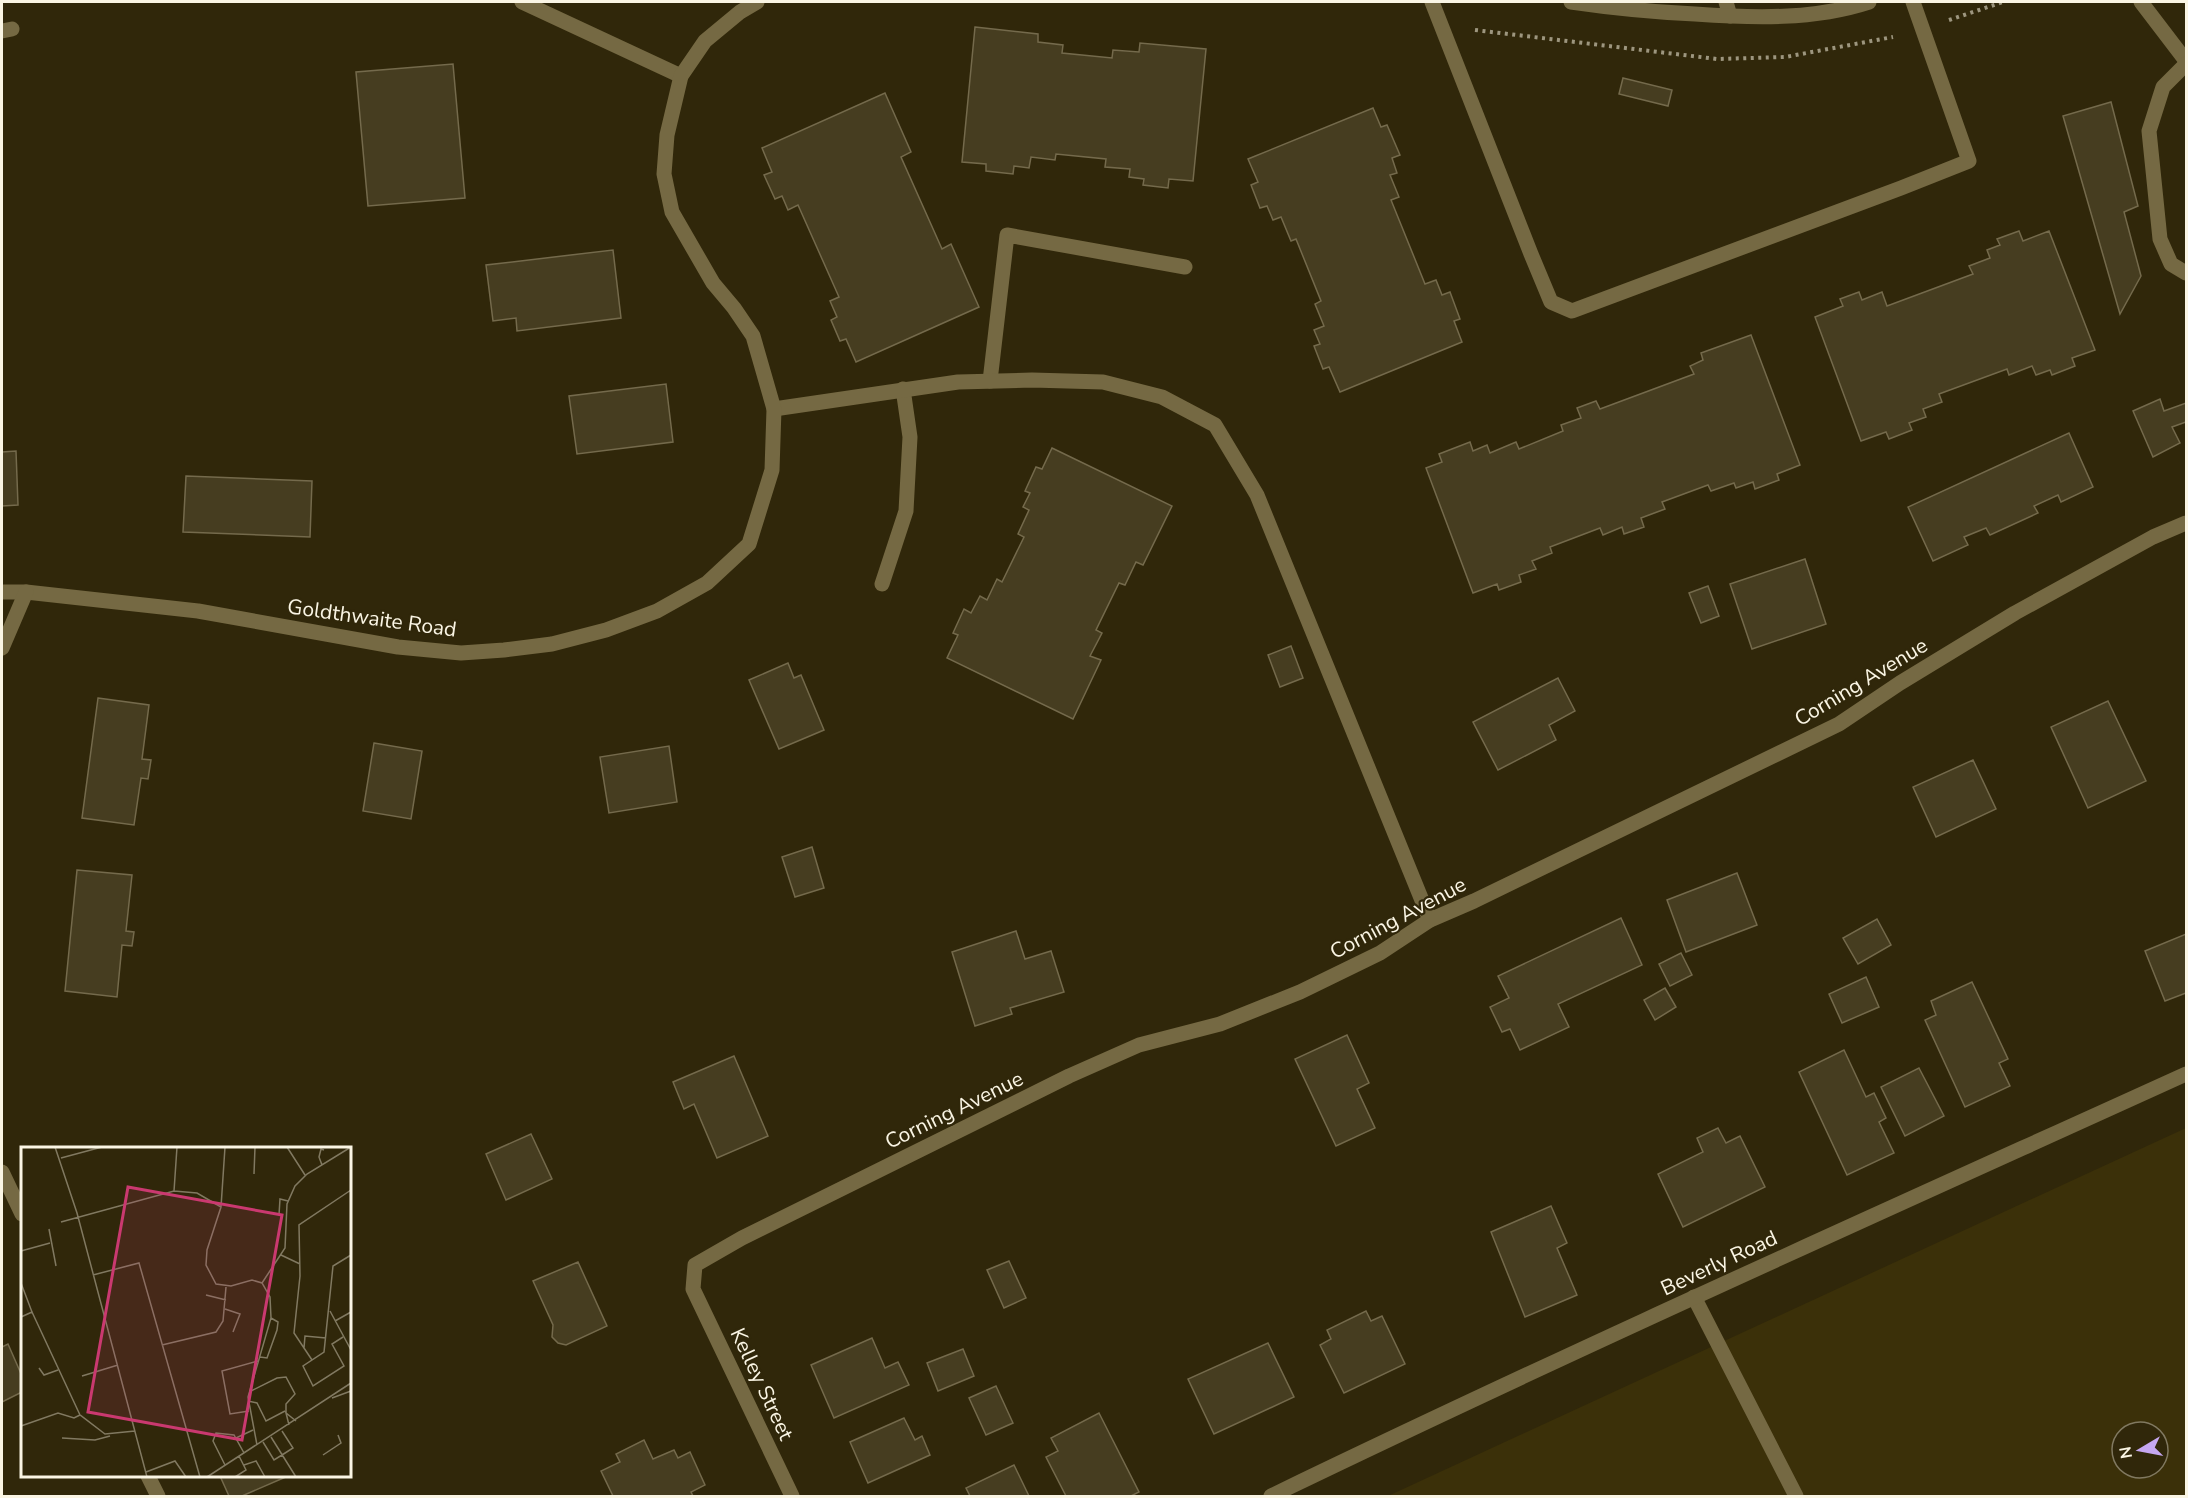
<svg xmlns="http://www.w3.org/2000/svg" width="2188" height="1498" font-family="'Nunito Sans',sans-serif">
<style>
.built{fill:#3b3009;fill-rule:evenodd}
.building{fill:#463d20;stroke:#746a4c;stroke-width:1.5}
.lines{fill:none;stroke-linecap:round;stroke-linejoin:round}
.path{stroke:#9d967f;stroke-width:4;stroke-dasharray:3 4.5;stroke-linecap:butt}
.service{stroke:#756943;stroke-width:15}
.minor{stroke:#756943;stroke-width:15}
.labels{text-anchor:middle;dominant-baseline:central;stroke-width:4.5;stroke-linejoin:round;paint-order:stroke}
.street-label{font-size:21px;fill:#faf5e4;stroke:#30270a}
.inset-road{fill:none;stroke:#817961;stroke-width:1.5}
.view{fill:#ca3970;fill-opacity:0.15;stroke:#ca3970;stroke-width:3}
.inset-edge{fill:none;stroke:#faf5e4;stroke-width:3}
</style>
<rect width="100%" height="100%" fill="#30270a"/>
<path class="built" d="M2186,1128V1496H1388ZM2122,1432H2158V1468H2122Z"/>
<g class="building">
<path d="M975,27L1038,34V42L1063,45L1062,53L1112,58L1113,50L1139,52L1140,43L1206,49L1193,181L1169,179L1168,188L1143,185L1144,179L1129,177L1130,169L1105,167L1106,159L1056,154L1055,160L1031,157L1029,168L1014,166L1013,174L986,171V164L962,162Z"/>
<path d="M453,64L465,198L368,206L356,72Z"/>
<path d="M1623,78L1672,90L1668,106L1619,94Z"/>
<path d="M885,93L911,152L901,157L942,249L951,244L979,307L856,362L846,339L840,341L831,320L837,317L830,301L839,297L798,205L788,210L782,196L775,199L764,175L772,172L762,148Z"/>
<path d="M2111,102L2138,206L2124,212L2141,276L2120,314L2063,116Z"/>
<path d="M1373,108L1381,127L1387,125L1400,155L1392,158L1397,173L1390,175L1399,197L1391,200L1425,284L1436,280L1442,295L1450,292L1460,319L1454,321L1462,342L1340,392L1329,367L1323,369L1314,346L1320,344L1314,330L1324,326L1315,304L1321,301L1296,239L1291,241L1281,217L1273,220L1267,206L1260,208L1251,185L1258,182L1248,159Z"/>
<path d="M2019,231L2023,241L2049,231L2095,350L2072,358L2075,366L2052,375L2050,370L2036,375L2032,366L2009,375L2007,369L1939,394L1942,402L1923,409L1926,417L1909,423L1912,430L1889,439L1886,432L1861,441L1815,317L1843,306L1840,299L1859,292L1862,300L1882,292L1887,306L1973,274L1969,266L1990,258L1987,250L2000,245L1997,239Z"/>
<path d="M613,250L621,318L517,331L516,318L493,321L486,265Z"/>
<path d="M1751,335L1800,465L1777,474L1779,480L1755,489L1753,482L1736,488L1734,483L1711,491L1708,485L1662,502L1665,509L1641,518L1644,527L1624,534L1622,527L1603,535L1600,528L1550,547L1552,553L1532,561L1536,569L1519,575L1521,582L1499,590L1497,584L1473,593L1426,468L1442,462L1439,454L1470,442L1473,451L1487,445L1490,453L1516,442L1519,449L1563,431L1561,425L1581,418L1577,408L1596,401L1600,409L1694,374L1690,366L1703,360L1701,353Z"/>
<path d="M666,384L673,442L577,454L569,396Z"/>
<path d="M2160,399L2164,411L2186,403V422L2172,427L2180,443L2153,457L2133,411Z"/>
<path d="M2069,433L2093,487L2061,502L2058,495L2034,506L2038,513L1990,535L1986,528L1964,537L1968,545L1933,561L1908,507Z"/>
<path d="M1052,448L1172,506L1143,565L1136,562L1125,585L1119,583L1096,630L1102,633L1090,656L1101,660L1073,719L947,658L958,635L953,633L964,609L971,613L980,596L987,600L997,579L1002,582L1024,537L1018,534L1029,510L1023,507L1030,493L1025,491L1036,467L1042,469Z"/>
<path d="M16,451L18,505L2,506V452Z"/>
<path d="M186,476L312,481L310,537L183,532Z"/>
<path d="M1805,559L1826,624L1752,649L1730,584Z"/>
<path d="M1708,586L1719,616L1701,623L1689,593Z"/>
<path d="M1291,646L1303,678L1280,687L1268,655Z"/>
<path d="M788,663L794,678L801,675L824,730L779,749L749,680Z"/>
<path d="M1558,678L1575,711L1549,725L1556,740L1498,770L1473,722Z"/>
<path d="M98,698L149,705L142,759L151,760L148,779L141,778L134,825L82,818Z"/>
<path d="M2108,701L2146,781L2088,808L2051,727Z"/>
<path d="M374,743L422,751L411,819L363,811Z"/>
<path d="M669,746L677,802L609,813L600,757Z"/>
<path d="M1973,760L1996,809L1936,837L1913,787Z"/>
<path d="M812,847L824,888L795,897L782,857Z"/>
<path d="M77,870L132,875L126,931L134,932L132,946L122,945L117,997L65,991Z"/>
<path d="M1737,873L1757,925L1686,952L1667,900Z"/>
<path d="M1621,918L1642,965L1558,1004L1569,1027L1520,1050L1510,1029L1502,1032L1490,1007L1509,998L1498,976Z"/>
<path d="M1877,919L1891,945L1858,964L1843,938Z"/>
<path d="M1016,931L1025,959L1051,951L1064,992L1010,1008L1012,1014L975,1026L952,952Z"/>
<path d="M2186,934V993L2165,1001L2145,951Z"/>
<path d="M1681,953L1692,975L1670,986L1659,964Z"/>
<path d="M1866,977L1879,1007L1842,1023L1829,994Z"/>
<path d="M1972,982L2008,1059L1999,1063L2010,1086L1965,1107L1925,1020L1936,1015L1931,1001Z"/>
<path d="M1665,988L1676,1007L1655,1020L1644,1000Z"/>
<path d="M1347,1035L1369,1083L1357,1089L1375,1128L1336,1146L1295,1059Z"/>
<path d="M1844,1050L1866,1097L1874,1093L1886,1118L1879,1122L1894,1153L1847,1175L1799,1072Z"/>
<path d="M734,1056L768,1136L717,1158L694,1104L684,1109L673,1082Z"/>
<path d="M1919,1068L1944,1116L1905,1136L1881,1087Z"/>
<path d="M1718,1128L1726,1143L1740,1136L1765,1187L1683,1227L1658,1174L1703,1152L1697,1138Z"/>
<path d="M531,1134L552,1179L506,1200L486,1154Z"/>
<path d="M1551,1206L1567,1243L1557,1248L1577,1295L1525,1317L1491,1232Z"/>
<path d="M1009,1261L1026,1298L1004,1308L987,1270Z"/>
<path d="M578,1262L607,1326L566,1345L558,1343L552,1337L553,1325L533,1281Z"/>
<path d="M1366,1311L1371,1321L1382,1316L1405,1364L1344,1393L1320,1345L1331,1339L1327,1330Z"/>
<path d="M872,1338L885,1368L898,1362L909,1385L834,1418L811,1365Z"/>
<path d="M1268,1343L1294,1397L1214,1434L1188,1379Z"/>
<path d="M8,1344L22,1376V1392L2,1402V1347Z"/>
<path d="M963,1349L974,1376L938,1391L927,1363Z"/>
<path d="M996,1386L1013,1423L986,1435L969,1398Z"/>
<path d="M1099,1413L1139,1492L1131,1496H1066L1046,1457L1058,1451L1051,1438Z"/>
<path d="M904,1418L915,1440L922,1436L930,1455L868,1483L850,1442Z"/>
<path d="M644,1440L653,1459L674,1450L678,1458L690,1452L705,1485L691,1492L693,1496H613L601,1471L620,1462L616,1454Z"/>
<path d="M1014,1465L1029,1496H970L966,1488Z"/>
<path d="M220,1476H288L242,1496H229Z"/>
</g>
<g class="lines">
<g class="path">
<path d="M1949,20L2003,2"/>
<path d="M1475,30L1717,59L1785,57L1893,37"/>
</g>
<g class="service">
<path d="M1432,2L1531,254L1551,302L1572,311L1901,188L1969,161L1913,2"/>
<path d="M1726,2L1730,16"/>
<path d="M2141,2L2186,61"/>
<path d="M2,31L12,29"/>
<path d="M2186,64L2163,87L2149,131L2160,239L2171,264L2186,273"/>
<path d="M990,381L1007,235L1185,267"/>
<path d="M882,584L906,511L910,437L903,389"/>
<path d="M1694,1297L1796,1496"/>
</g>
<g class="minor">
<path d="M522,2L681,76"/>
<path d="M1571,2C1612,8 1654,12 1695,14C1753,18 1814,20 1869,2"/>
<path d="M774,409L958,382L1032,380L1103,382L1162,397L1215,425L1257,495L1430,920"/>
<path d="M2,592H26L198,611L398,647L461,653L504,650L552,644L606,630L657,611L707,583L749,544L772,470L774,409L753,336L734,308L713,283L672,212L664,174L667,135L681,76L705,41L740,12L757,2"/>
<path d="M2,648L26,592"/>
<path d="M2,1172L22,1214"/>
<path d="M148,1476L158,1496"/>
<path d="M792,1496L693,1289L695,1265L742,1238L1069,1076L1139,1045L1220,1024L1300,992L1380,953L1430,920L1474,901L1839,724L1900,683L2015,613L2153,537L2186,523"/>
<path d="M1271,1496C1573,1350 1880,1213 2186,1074"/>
</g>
</g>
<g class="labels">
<g class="street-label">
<text transform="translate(372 618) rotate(8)">Goldthwaite Road</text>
<text transform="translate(1861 682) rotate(-31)">Corning Avenue</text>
<text transform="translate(1398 918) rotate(-28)">Corning Avenue</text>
<text transform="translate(954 1110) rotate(-26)">Corning Avenue</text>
<text transform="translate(1719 1263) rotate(-25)">Beverly Road</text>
<text transform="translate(762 1384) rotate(65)">Kelley Street</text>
</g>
</g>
<g transform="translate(21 1147)">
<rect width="330" height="330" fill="#30270a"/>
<path class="inset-road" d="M34,0L56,66L126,330M204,0L200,60L186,103L185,118L195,137L210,139L231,133L241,136L249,150L250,171L227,250L236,298M266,0L284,28M40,11L81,0M301,18L298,10L300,2L303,3M233,27L234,0M153,44L156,0M258,68L259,52L267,54M40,75L153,44L176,46L200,60M28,82L35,119M0,104L29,96M260,108L279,117M72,128L118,116L179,330M0,136L11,165L0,170M241,136L264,101L266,57L274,39L286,27L330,0M185,148L205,153M204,162L219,167L212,185M309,164L330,203M11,165L59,268M314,174L330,165M322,190L311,197L323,219L292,239L282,219L303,205L312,119L330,108M141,198L195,185L202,174L205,140M283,201L284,189L305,191M239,210L246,211L256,183L257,175L250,171M291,213L273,186L279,129L278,78L330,43M18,221L23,228L37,223M61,229L97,218M228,245L256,231L265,230L274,247L265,257V266M311,251L330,244M227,254L236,256L245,274L264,264M228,264L209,267L201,224L237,214M268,278L265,266L275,274M0,279L37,266L53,271L59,268L84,287L114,284M250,290L275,330M41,291L74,293L89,289M215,291L232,283M242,295L253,313L261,308L272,301L261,284M302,308L320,296L317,288M204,318L192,294L195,286L213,288L223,306M223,318L235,314L244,330M125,325L154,314L165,330M186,330L330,236M214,330L225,323L218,309"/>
<path class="view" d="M107,40L261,68L221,293L67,265Z"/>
<rect width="330" height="330" class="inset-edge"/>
</g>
<rect width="2188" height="1498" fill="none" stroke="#faf5e4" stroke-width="6"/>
<g transform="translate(2140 1450) rotate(260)"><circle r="28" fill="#30270a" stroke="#817961" stroke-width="1.5"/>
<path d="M0-4.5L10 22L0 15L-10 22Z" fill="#c5a7f1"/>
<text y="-9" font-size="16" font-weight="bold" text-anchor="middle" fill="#faf5e4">N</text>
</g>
</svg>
